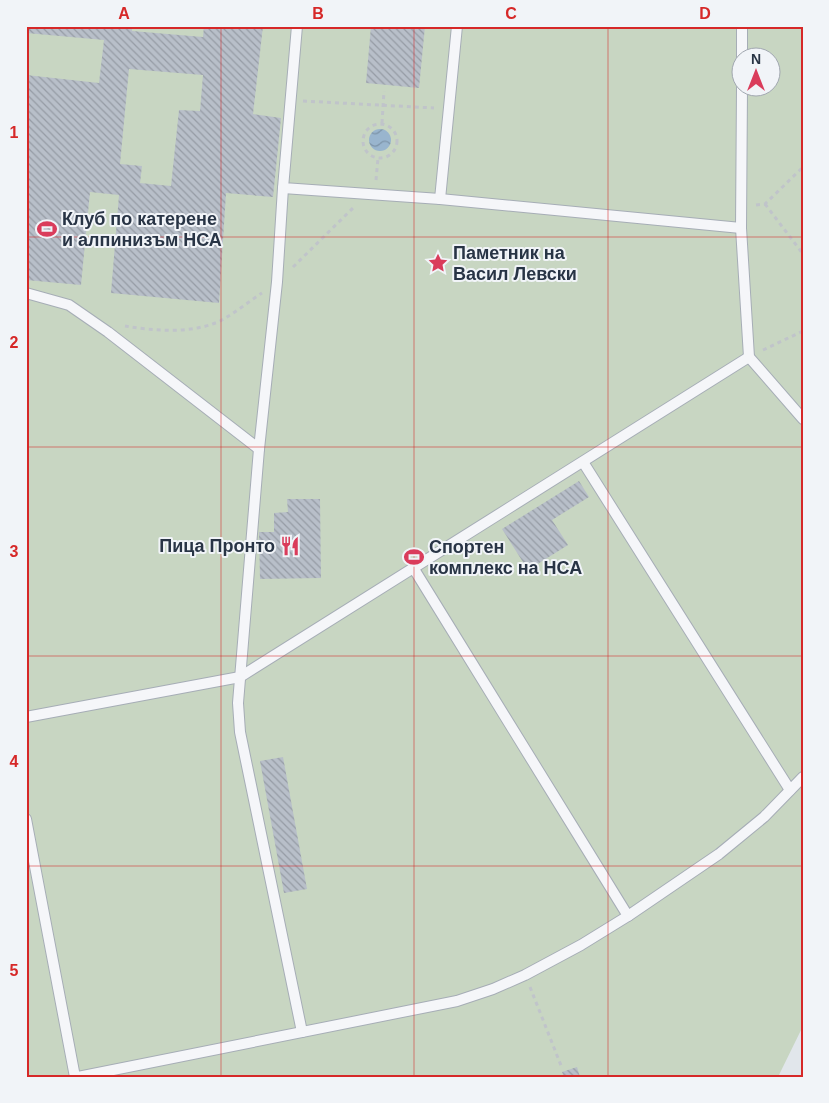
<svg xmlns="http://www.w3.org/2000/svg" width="829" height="1103" font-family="Helvetica,sans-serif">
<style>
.park{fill:#c8d6c2;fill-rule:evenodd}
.water{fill:url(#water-waves)}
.building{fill:url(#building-back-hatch);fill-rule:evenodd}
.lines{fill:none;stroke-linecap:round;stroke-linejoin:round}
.lane-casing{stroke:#a6adb6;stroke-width:12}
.path{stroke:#c0c4ca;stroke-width:3;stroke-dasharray:4 4;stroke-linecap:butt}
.lane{stroke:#f5f6f9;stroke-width:10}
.grid{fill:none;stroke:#d62828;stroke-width:1;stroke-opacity:0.55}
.labels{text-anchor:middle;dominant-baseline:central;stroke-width:4;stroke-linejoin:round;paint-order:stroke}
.poi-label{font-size:18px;font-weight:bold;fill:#283445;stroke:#f1f4f8;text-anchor:start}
.neatline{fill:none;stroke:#d62828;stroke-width:2}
.grid-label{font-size:16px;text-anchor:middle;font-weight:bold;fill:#d62828}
</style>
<defs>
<pattern id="water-waves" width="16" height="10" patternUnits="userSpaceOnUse" patternTransform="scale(1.25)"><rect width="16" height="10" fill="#99b5ce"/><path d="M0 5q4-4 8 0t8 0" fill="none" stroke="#7d94a9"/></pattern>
<pattern id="building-back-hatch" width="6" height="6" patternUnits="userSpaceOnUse" patternTransform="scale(1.25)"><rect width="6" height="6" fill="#b8bfc9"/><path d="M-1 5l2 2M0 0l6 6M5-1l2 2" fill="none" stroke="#969ca5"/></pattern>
</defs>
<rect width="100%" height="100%" fill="#e1e6eb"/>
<path class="park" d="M26,26H803V1026L778,1077H26ZM742,58H772V88H742Z"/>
<circle class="water" cx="380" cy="140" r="11"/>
<g class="building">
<path d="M26,26H132V31L203,37L204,26H263L253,114L281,118L273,197L226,193L219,303L111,293L119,195L90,192L81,285L26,280V75L99,83L104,40L26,33ZM129,69L203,75L200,111L179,110L171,186L140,183L142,166L120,164Z"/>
<path d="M371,26H425L419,88L366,83Z"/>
<path d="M579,481L589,497L552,520L568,545L528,570L502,529Z"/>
<path d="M287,499H320L321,578L260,579L259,532H274V513L288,512Z"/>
<path d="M283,757L307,889L284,893L260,761Z"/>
<path d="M577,1067L580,1077H564L562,1072Z"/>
</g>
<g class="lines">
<defs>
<g id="lane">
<path d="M297,26L283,188L440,199L741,228"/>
<path d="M742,26V58"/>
<path d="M742,88L741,228L749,357L803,419"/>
<path d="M283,188L277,282L259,449L238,703L240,732L302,1032"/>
<path d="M440,199L457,26"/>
<path d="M26,293L69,305L108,332L259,449"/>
<path d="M583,462L790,790"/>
<path d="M414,569L628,916"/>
<path d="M26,717L240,677L749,357"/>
<path d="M26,819L75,1077"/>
<path d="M78,1077L457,1001L493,989L525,975L581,945L628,916L719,854L764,817L803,777"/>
</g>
</defs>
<use href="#lane" class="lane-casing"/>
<g class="path">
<path d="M303,101L434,108"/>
<path d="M382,123L384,91"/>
<circle cx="380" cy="141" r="17"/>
<path d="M376,180L378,158"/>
<path d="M765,204L803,254"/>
<path d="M756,205L765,204L803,167"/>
<path d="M293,267L353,208"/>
<path d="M125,326C154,331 192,334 220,321C235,313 248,302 262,293"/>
<path d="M763,350L803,331"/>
<path d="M530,987L562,1068"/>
</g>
<use href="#lane" class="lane"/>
</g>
<path class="grid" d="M221,26V1077M414,26V1077M608,26V1077M26,237H803M26,447H803M26,656H803M26,866H803"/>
<defs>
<symbol id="stadium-bare" viewBox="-9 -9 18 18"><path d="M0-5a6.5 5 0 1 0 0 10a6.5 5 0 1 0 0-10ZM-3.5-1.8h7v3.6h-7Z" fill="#da3c5b" stroke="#f1f4f8" stroke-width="2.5" paint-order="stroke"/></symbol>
<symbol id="sight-bare" viewBox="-9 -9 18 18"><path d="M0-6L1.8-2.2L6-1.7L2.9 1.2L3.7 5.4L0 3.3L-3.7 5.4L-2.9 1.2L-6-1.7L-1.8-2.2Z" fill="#da3c5b" stroke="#f1f4f8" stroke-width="2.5" paint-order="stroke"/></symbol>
<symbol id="restaurant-bare" viewBox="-9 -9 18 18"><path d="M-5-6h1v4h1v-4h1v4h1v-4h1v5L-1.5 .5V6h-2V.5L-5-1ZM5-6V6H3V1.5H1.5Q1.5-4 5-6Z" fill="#da3c5b" stroke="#f1f4f8" stroke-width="2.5" paint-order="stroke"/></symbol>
</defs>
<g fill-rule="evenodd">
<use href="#stadium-bare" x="33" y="215" width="28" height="28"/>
<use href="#sight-bare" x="424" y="249" width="28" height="28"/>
<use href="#restaurant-bare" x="276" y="532" width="28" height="28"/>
<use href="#stadium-bare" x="400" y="543" width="28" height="28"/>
</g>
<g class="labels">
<g class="poi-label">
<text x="62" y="219">Клуб по катерене<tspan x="62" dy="21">и алпинизъм НСА</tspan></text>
<text x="453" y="253">Паметник на<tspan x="453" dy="21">Васил Левски</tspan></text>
<text x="275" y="546" text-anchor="end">Пица Пронто</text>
<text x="429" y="547">Спортен<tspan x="429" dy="21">комплекс на НСА</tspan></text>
</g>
</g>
<rect width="829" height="1103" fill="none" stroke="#f1f4f8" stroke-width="55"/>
<g transform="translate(756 72)"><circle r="24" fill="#f1f4f8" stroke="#a1a7b0"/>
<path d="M0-4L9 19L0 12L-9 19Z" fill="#da3c5b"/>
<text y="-8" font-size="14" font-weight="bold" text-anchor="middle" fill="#283445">N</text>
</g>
<rect x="28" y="28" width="774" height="1048" class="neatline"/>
<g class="grid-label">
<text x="124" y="19">A</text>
<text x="318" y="19">B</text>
<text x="511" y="19">C</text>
<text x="705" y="19">D</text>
<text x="14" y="138">1</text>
<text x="14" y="348">2</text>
<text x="14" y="557">3</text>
<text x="14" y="767">4</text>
<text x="14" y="976">5</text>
</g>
</svg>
